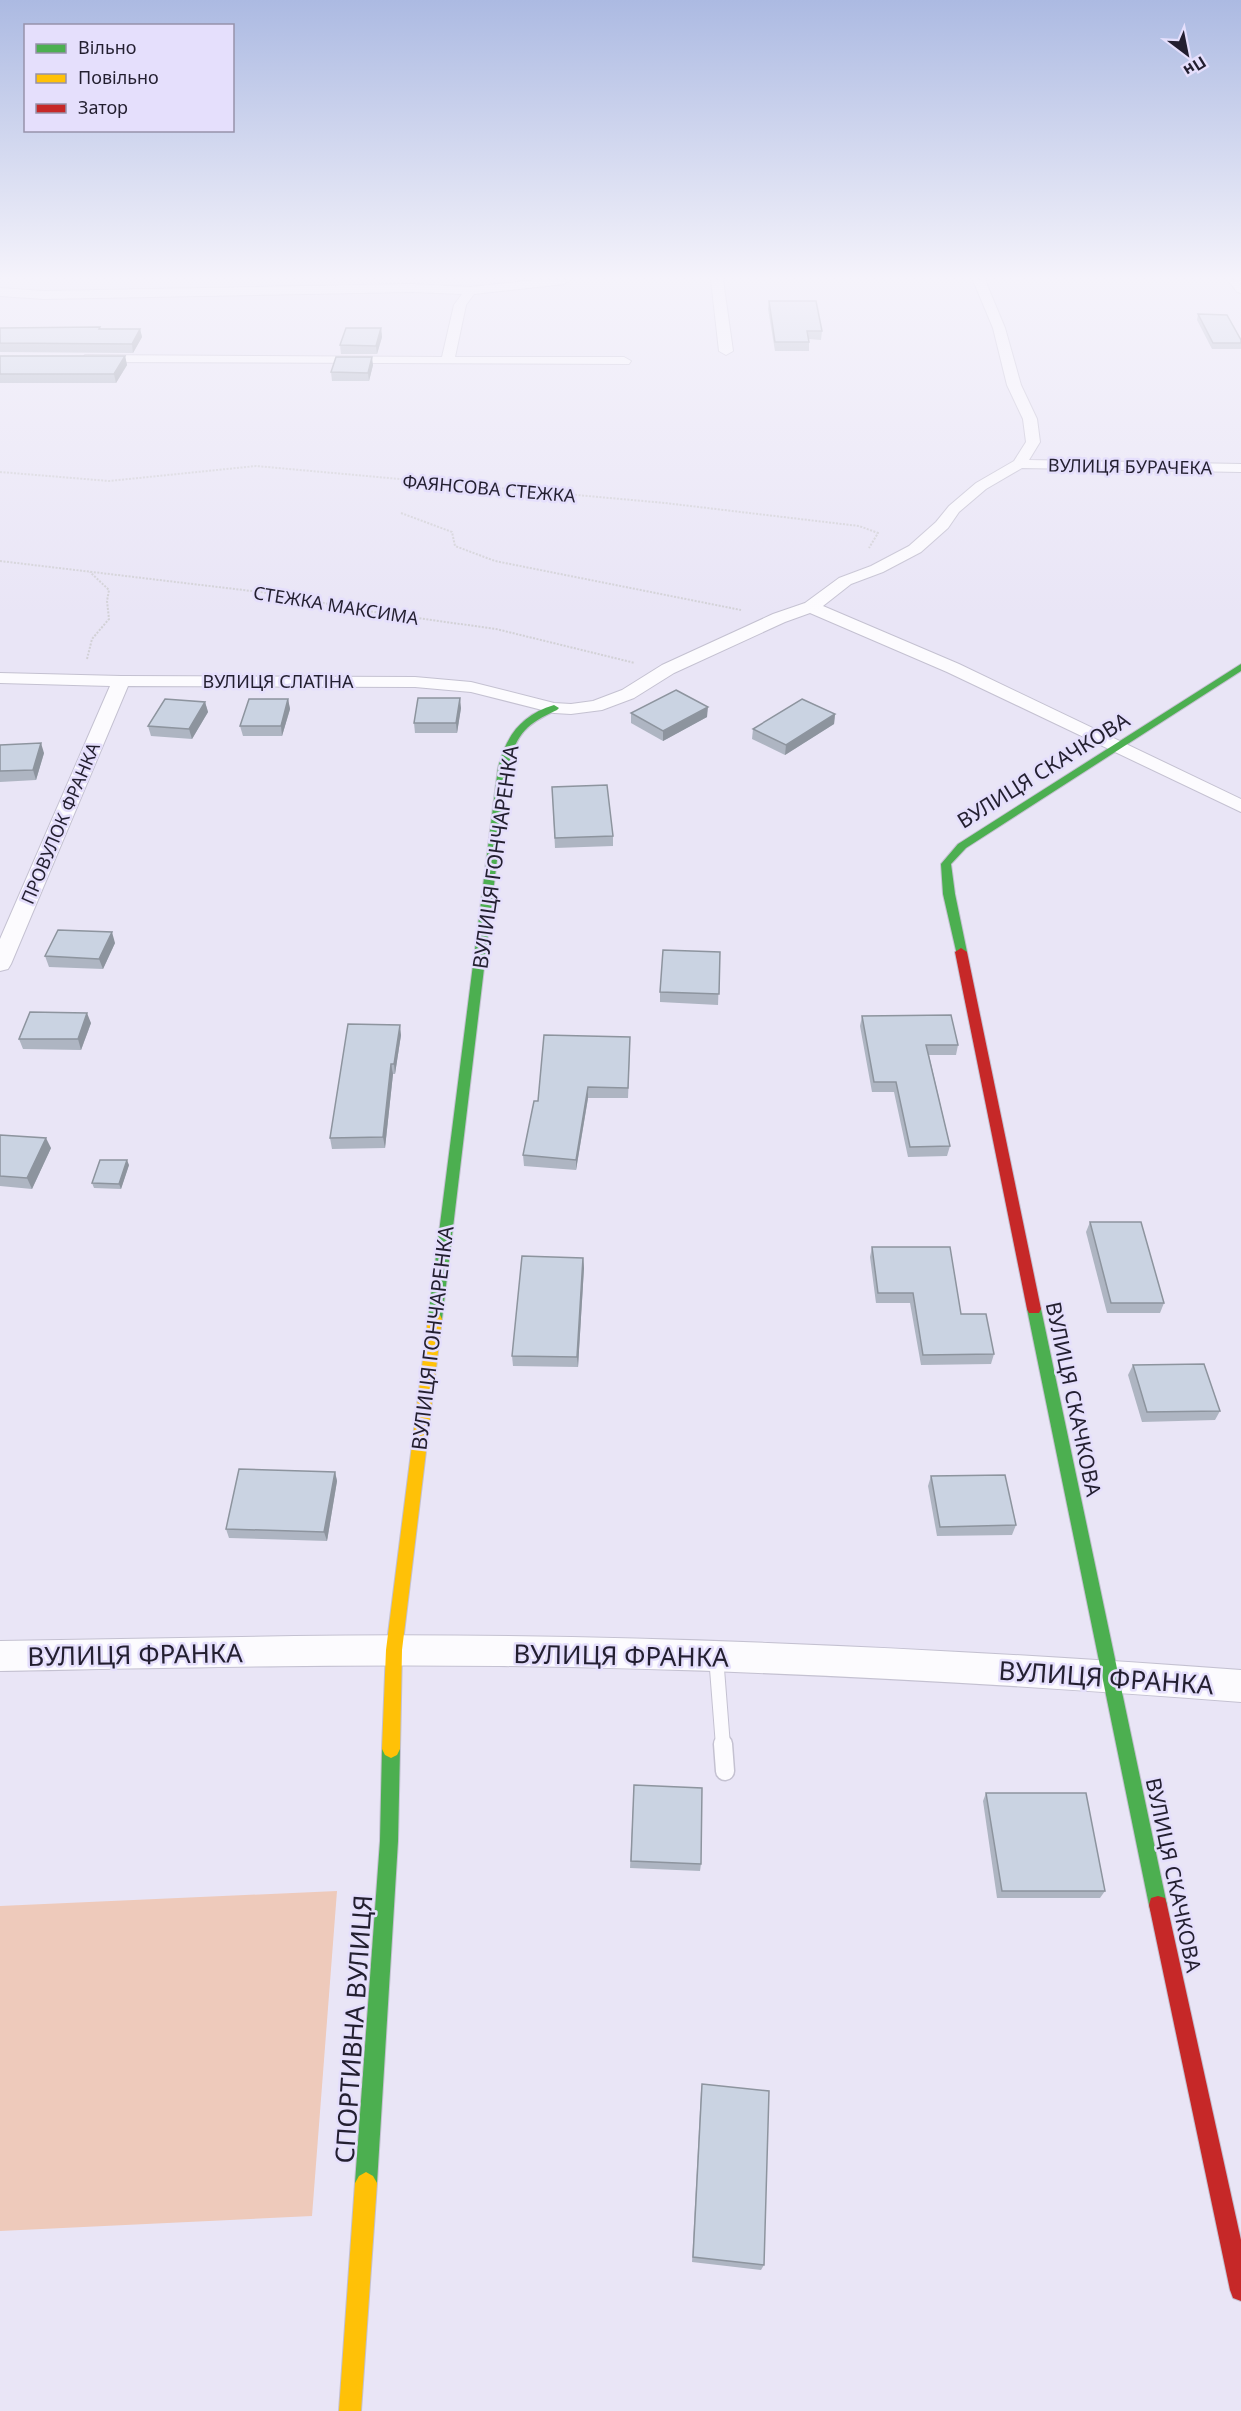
<svg xmlns="http://www.w3.org/2000/svg" width="1241" height="2411" font-family="'Noto Sans',sans-serif">
<style>
.green{fill:#eecabb}
.lines{fill:none;stroke-linecap:round;stroke-linejoin:round}
.lane-far1-casing{stroke:#c4c1d1;stroke-width:16}
.lane-casing{stroke:#c4c1d1;stroke-width:21}
.street-casing{stroke:#c4c1d1;stroke-width:2}
.fast-casing{stroke:#c4c1d1;stroke-width:2}
.slow-casing{stroke:#c4c1d1;stroke-width:2}
.jam-casing{stroke:#c4c1d1;stroke-width:2}
.path{stroke:#d2d1d6;stroke-width:2;stroke-dasharray:2 1.5;stroke-linecap:butt}
.lane-far1{stroke:#fcfbfe;stroke-width:14}
.lane{stroke:#fcfbfe;stroke-width:18}
.street{fill:#fcfbfe;fill-rule:evenodd}
.fast{fill:#4caf50;fill-rule:evenodd}
.slow{fill:#ffc107;fill-rule:evenodd}
.jam{fill:#c62828;fill-rule:evenodd}
.wall{fill:#aeb5c2}
.shaded-wall{fill:#8d949e}
.building{fill:#cad3e2;stroke:#8d949e;stroke-width:1.5}
.labels{text-anchor:middle;dominant-baseline:central;stroke-width:5;stroke-linejoin:round;paint-order:stroke}
.far-street-label{font-size:18px;fill:#231f30;stroke:#e5dffc}
.street-label{font-size:21px;fill:#231f30;stroke:#e5dffc}
.near-street-label{font-size:26px;fill:#231f30;stroke:#e5dffc}
</style>
<rect width="100%" height="100%" fill="#e9e5f6"/>
<path class="green" d="M337,1891L312,2216L0,2231V1906Z"/>
<g class="lines">
<defs>
<path id="lane-far1" d="M716,1656L723,1746"/>
<path id="lane" d="M723,1744L725,1771"/>
<g id="street">
<path d="M536,280H570L564,284L474,294L466,305L455,357H624L631,361L629,364L90,362L85,361L83,358L85,355L442,357L454,305L462,294L412,292L44,299L0,296V288L44,291L412,284L470,287Z"/>
<path d="M711,280H723L733,351L726,355L719,351Z"/>
<path d="M973,280H985L1005,328L1021,385L1037,419L1040,442L1029,460L1241,464V472L1022,468L986,489L959,512L948,528L921,552L883,572L851,584L823,606L959,664L1241,799V812L947,672L810,613L785,622L674,673L634,698L602,710L571,714L554,713L471,692L415,687L128,686L11,964L8,969L0,971V939L110,686L0,683V673L121,676L415,677L471,682L554,703L571,704L593,701L622,690L662,665L773,614L805,603L839,578L871,566L909,546L936,522L949,506L976,483L1014,461L1026,442L1023,419L1007,385L993,328Z"/>
<path d="M1228,280H1240L1241,293L1237,292Z"/>
<path d="M295,1636C611,1632 926,1647 1241,1670V1702C994,1683 747,1669 499,1666C333,1664 166,1668 0,1671V1641Z"/>
</g>
<g id="fast">
<path d="M1241,664V671L966,848L951,864L955,894L967,952L965,955H957L943,894L941,864L958,844Z"/>
<path d="M554,705L559,708L557,710C526,724 516,734 508,768L442,1319L440,1323L435,1325L430,1323L428,1319L498,768C506,736 521,715 554,705Z"/>
<path d="M1034,1303L1039,1305L1041,1309L1167,1905L1165,1912L1158,1914L1151,1912L1149,1905L1027,1309L1029,1305Z"/>
<path d="M391,1740L397,1743L400,1749L398,1841L377,2183L373,2190L366,2194L359,2190L355,2183L380,1841L382,1749L385,1743Z"/>
</g>
<g id="slow">
<path d="M435,1313L440,1315L442,1319L402,1650L400,1749L397,1755L391,1758L385,1755L382,1749L386,1650L428,1319L430,1315Z"/>
<path d="M366,2172L373,2176L377,2183L361,2411H339L355,2183L359,2176Z"/>
</g>
<g id="jam">
<path d="M961,948L967,952L1041,1309L1039,1313H1029L1027,1309L955,952Z"/>
<path d="M1158,1896L1165,1898L1167,1905L1241,2240V2301L1233,2298L1230,2290L1149,1905L1151,1898Z"/>
</g>
</defs>
<use href="#lane-far1" class="lane-far1-casing"/>
<use href="#lane" class="lane-casing"/>
<use href="#street" class="street-casing"/>
<use href="#fast" class="fast-casing"/>
<use href="#slow" class="slow-casing"/>
<use href="#jam" class="jam-casing"/>
<g class="path">
<path d="M0,472L109,481L256,466L665,503L859,526L878,533L869,548"/>
<path d="M401,513L452,532L455,546L495,561L741,610"/>
<path d="M0,561L285,595L353,609L496,629L635,663"/>
<path d="M87,659L92,639L109,619L107,601L109,590L90,572"/>
</g>
<use href="#lane-far1" class="lane-far1"/>
<use href="#lane" class="lane"/>
<use href="#street" class="street"/>
<use href="#fast" class="fast"/>
<use href="#slow" class="slow"/>
<use href="#jam" class="jam"/>
</g>
<g class="wall">
<path d="M769,301L822,331L821,340L809,339V351H775L768,309Z"/>
<path d="M1198,314L1241,343V349H1212L1197,320Z"/>
<path d="M0,328L140,329L142,337L133,353L0,352Z"/>
<path d="M381,328L382,337L377,354H341L340,345Z"/>
<path d="M0,356H125L127,365L116,383H0Z"/>
<path d="M373,365L369,381H332L331,372Z"/>
<path d="M288,699L290,709L282,736H243L240,726Z"/>
<path d="M205,702L208,712L192,739L151,736L148,726Z"/>
<path d="M461,708L457,733H415L414,723Z"/>
<path d="M631,713L707,717L663,741L631,723Z"/>
<path d="M835,714L834,724L785,755L752,739L753,729Z"/>
<path d="M0,745L44,753L36,780L0,782Z"/>
<path d="M552,787L613,836V846L555,848Z"/>
<path d="M115,943L103,969L49,967L45,956Z"/>
<path d="M720,952L718,1005L660,1002V992Z"/>
<path d="M862,1016L958,1045L956,1055H929L950,1146L947,1156L908,1157L894,1092H872L860,1026Z"/>
<path d="M91,1023L81,1050L23,1049L19,1039Z"/>
<path d="M401,1035L395,1074H393L385,1148L332,1149L330,1138Z"/>
<path d="M630,1047L628,1098H588L576,1170L524,1166L523,1155L538,1101Z"/>
<path d="M0,1135L51,1148L32,1189L0,1186Z"/>
<path d="M129,1165L121,1189L94,1188L92,1183Z"/>
<path d="M1090,1222L1164,1303L1160,1313H1107L1086,1232Z"/>
<path d="M872,1247L961,1314L994,1354L991,1364L921,1365L910,1303H876L870,1257Z"/>
<path d="M583,1258L584,1268L578,1367L513,1366L512,1356Z"/>
<path d="M1133,1365L1220,1411L1215,1420L1142,1422L1128,1375Z"/>
<path d="M335,1472L337,1481L327,1541L229,1538L226,1529Z"/>
<path d="M931,1476L1016,1525L1012,1535L937,1536L928,1486Z"/>
<path d="M634,1785L701,1864L700,1871L630,1868Z"/>
<path d="M986,1793L1105,1891L1100,1898H997L983,1801Z"/>
<path d="M702,2084L764,2265L761,2270L692,2262L701,2091Z"/>
</g>
<g class="shaded-wall">
<path d="M381,328L382,337L377,354L376,346Z"/>
<path d="M140,329L142,337L133,353L132,344Z"/>
<path d="M125,356L127,365L116,383L114,374Z"/>
<path d="M372,357L373,365L369,381L368,373Z"/>
<path d="M460,698L461,708L457,733L456,723Z"/>
<path d="M288,699L290,709L282,736L281,726Z"/>
<path d="M205,702L208,712L192,739L189,729Z"/>
<path d="M708,707L707,717L663,741V731Z"/>
<path d="M835,714L834,724L785,755L786,745Z"/>
<path d="M41,743L44,753L36,780L33,770Z"/>
<path d="M112,932L115,943L103,969L99,959Z"/>
<path d="M87,1013L91,1023L81,1050L78,1039Z"/>
<path d="M400,1025L401,1035L395,1074L394,1064Z"/>
<path d="M391,1064L393,1074L385,1148L383,1137Z"/>
<path d="M588,1087V1098L576,1170V1160Z"/>
<path d="M46,1138L51,1148L32,1189L27,1178Z"/>
<path d="M127,1160L129,1165L121,1189L119,1184Z"/>
<path d="M583,1258L584,1268L578,1367L577,1357Z"/>
<path d="M335,1472L337,1481L327,1541L324,1532Z"/>
</g>
<g class="building">
<path d="M769,301H816L822,331H807L809,342H775Z"/>
<path d="M1198,314L1227,315L1241,340V343H1213Z"/>
<path d="M100,327L99,329H140L132,344L0,343V328Z"/>
<path d="M346,328H381L376,346L340,345Z"/>
<path d="M0,356H125L114,374H0Z"/>
<path d="M336,357H372L368,373L331,372Z"/>
<path d="M676,690L708,707L663,731L631,713Z"/>
<path d="M418,698H460L456,723H414Z"/>
<path d="M165,699L205,702L189,729L148,726Z"/>
<path d="M249,699H288L281,726H240Z"/>
<path d="M802,699L835,714L786,745L753,729Z"/>
<path d="M41,743L33,770L0,771V745Z"/>
<path d="M607,785L613,836L555,838L552,787Z"/>
<path d="M58,930L112,932L99,959L45,956Z"/>
<path d="M663,950L720,952L719,994L660,992Z"/>
<path d="M30,1012L87,1013L78,1039H19Z"/>
<path d="M951,1015L958,1045H926L950,1146L910,1147L896,1082H874L862,1016Z"/>
<path d="M348,1024L400,1025L394,1064H391L383,1137L330,1138Z"/>
<path d="M544,1035L630,1037L628,1088L588,1087L576,1160L523,1155L534,1101H538Z"/>
<path d="M0,1135L46,1138L27,1178L0,1176Z"/>
<path d="M100,1160H127L119,1184L92,1183Z"/>
<path d="M1090,1222H1141L1164,1303H1111Z"/>
<path d="M872,1247H950L961,1314H986L994,1354L923,1355L913,1293H878Z"/>
<path d="M522,1256L583,1258L577,1357L512,1356Z"/>
<path d="M1204,1364L1220,1411L1147,1412L1133,1365Z"/>
<path d="M239,1469L335,1472L324,1532L226,1529Z"/>
<path d="M1005,1475L1016,1525L940,1527L931,1476Z"/>
<path d="M634,1785L702,1788L701,1864L631,1861Z"/>
<path d="M986,1793H1086L1105,1891H1002Z"/>
<path d="M702,2084L769,2091L764,2265L693,2257Z"/>
</g>
<linearGradient id="sky" x2="0" y2="1"><stop stop-color="#acbae2"/><stop offset="0.45" stop-color="#f5f3fb"/><stop offset="1" stop-color="#f5f3fb" stop-opacity="0"/></linearGradient>
<rect width="1241" height="617" fill="url(#sky)"/>
<g class="labels">
<g class="far-street-label">
<text transform="translate(1130 466) rotate(1)">ВУЛИЦЯ БУРАЧЕКА</text>
<text transform="translate(489 488) rotate(5)">ФАЯНСОВА СТЕЖКА</text>
<text transform="translate(336 605) rotate(9)">СТЕЖКА МАКСИМА</text>
<text x="278" y="681">ВУЛИЦЯ СЛАТІНА</text>
<text transform="translate(60 823) rotate(-67)">ПРОВУЛОК ФРАНКА</text>
</g>
<g class="street-label">
<text transform="translate(1043 770) rotate(-32)">ВУЛИЦЯ СКАЧКОВА</text>
<text transform="translate(495 857) rotate(-82)">ВУЛИЦЯ ГОНЧАРЕНКА</text>
<text transform="translate(432 1338) rotate(-83)">ВУЛИЦЯ ГОНЧАРЕНКА</text>
<text transform="translate(1074 1399) rotate(78)">ВУЛИЦЯ СКАЧКОВА</text>
<text transform="translate(1174 1875) rotate(78)">ВУЛИЦЯ СКАЧКОВА</text>
</g>
<g class="near-street-label">
<text transform="translate(135 1654) rotate(-1)">ВУЛИЦЯ ФРАНКА</text>
<text transform="translate(621 1655) rotate(1)">ВУЛИЦЯ ФРАНКА</text>
<text transform="translate(1106 1677) rotate(4)">ВУЛИЦЯ ФРАНКА</text>
<text transform="translate(353 2029) rotate(-86)">СПОРТИВНА ВУЛИЦЯ</text>
</g>
</g>
<rect x="24" y="24" width="210" height="108" fill="#e5dffc" stroke="#9792aa" stroke-width="1.5"/>
<rect x="36" y="44" width="30" height="9" fill="#4caf50" stroke="#9792aa" stroke-width="1.5"/>
<text x="78" y="54" font-size="18" fill="#231f30">Вільно</text>
<rect x="36" y="74" width="30" height="9" fill="#ffc107" stroke="#9792aa" stroke-width="1.5"/>
<text x="78" y="84" font-size="18" fill="#231f30">Повільно</text>
<rect x="36" y="104" width="30" height="9" fill="#c62828" stroke="#9792aa" stroke-width="1.5"/>
<text x="78" y="114" font-size="18" fill="#231f30">Затор</text>
<g transform="translate(1187 54) rotate(148)" stroke="#e5dffc" stroke-width="4.5" paint-order="stroke">
<path d="M0-4.5L10 22L0 15L-10 22Z" fill="#231f30"/>
<text y="-9" font-size="16" font-weight="bold" text-anchor="middle" fill="#231f30">Пн</text>
</g>
</svg>
